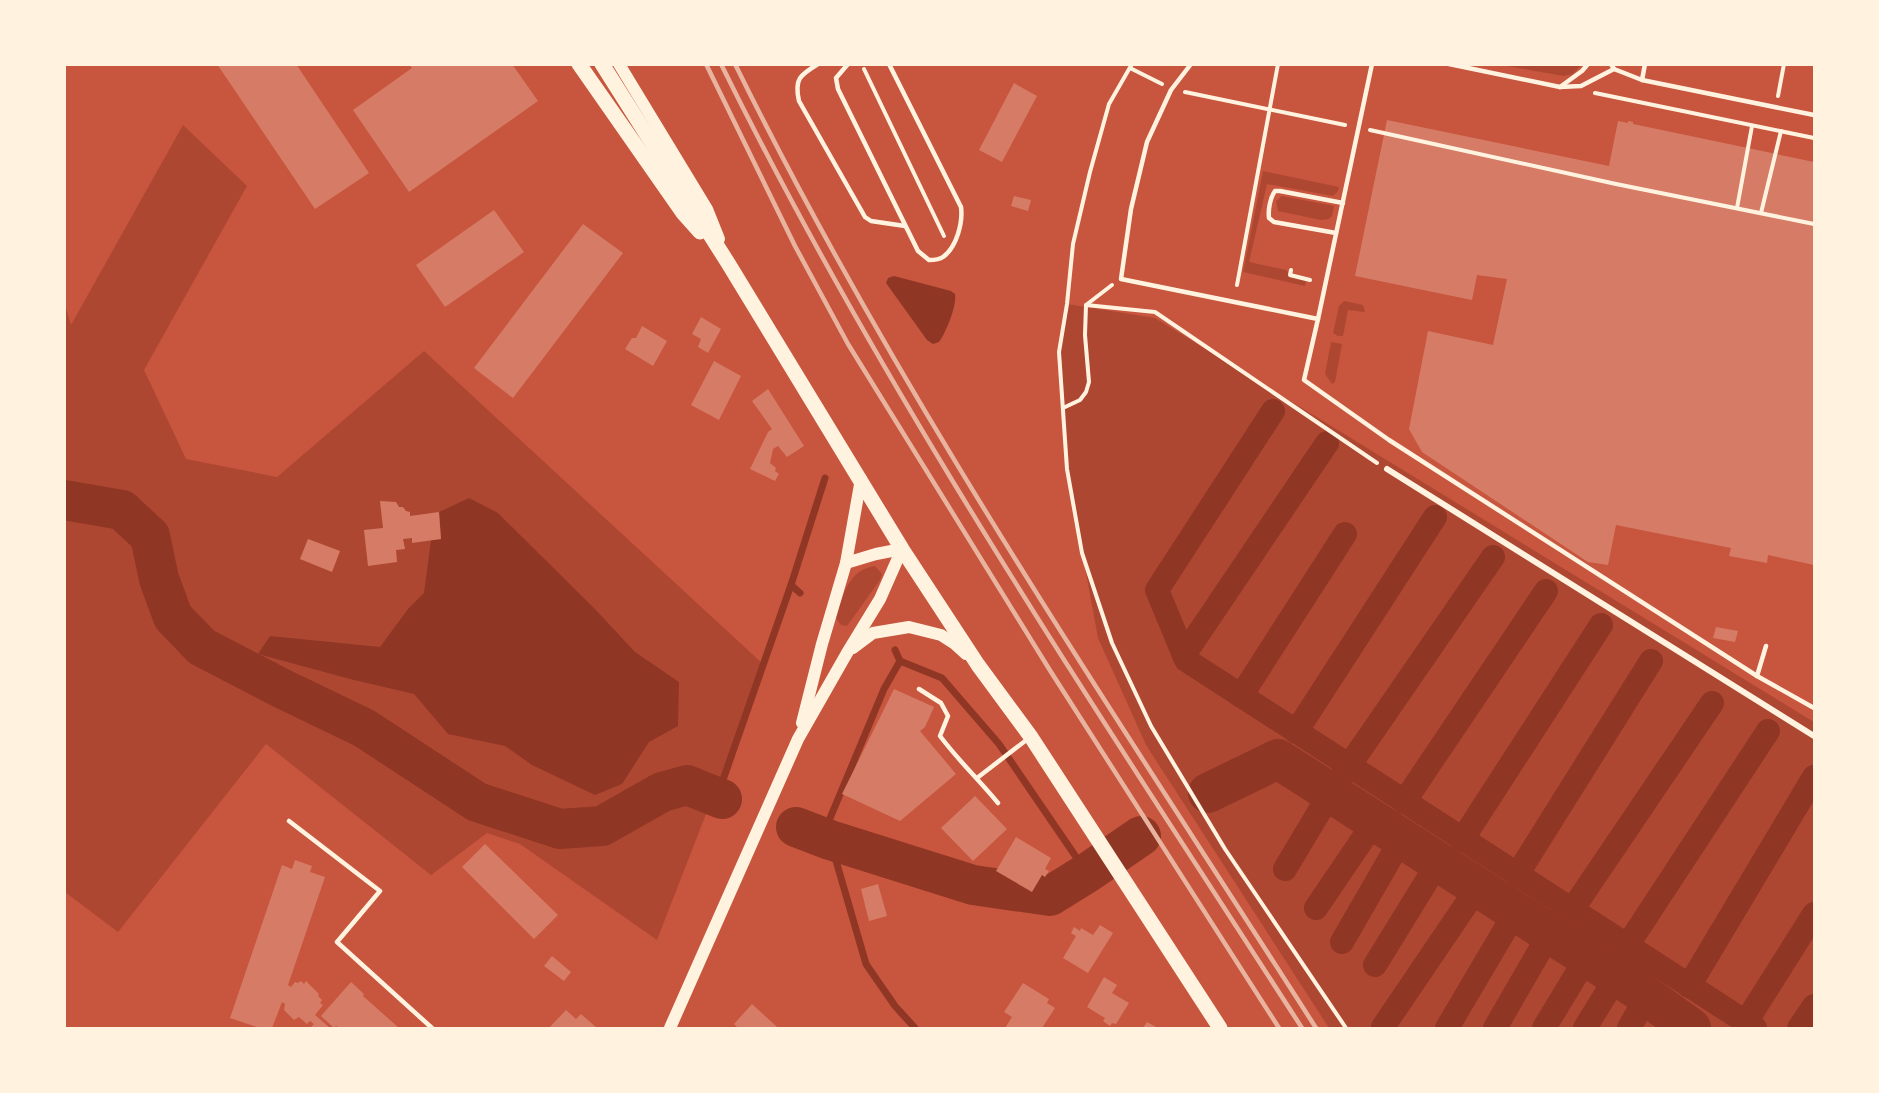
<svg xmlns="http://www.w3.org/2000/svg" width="1879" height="1093" font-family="Signika,sans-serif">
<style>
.green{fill:#ae4732}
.water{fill:#8f3625}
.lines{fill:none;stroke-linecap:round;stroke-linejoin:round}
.stream{stroke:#8f3625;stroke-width:7}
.canal{stroke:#8f3625;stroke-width:24}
.river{stroke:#8f3625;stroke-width:40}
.building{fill:#d67c66}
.path{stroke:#fff3e0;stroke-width:4}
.service{stroke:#fff3e0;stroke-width:4.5}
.minor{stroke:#fff3e0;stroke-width:6}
.secondary{stroke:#fff3e0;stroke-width:12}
.primary{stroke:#fff3e0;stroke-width:15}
.rail{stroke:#e9b49f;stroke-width:4.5}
</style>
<rect width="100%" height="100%" fill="#c8553d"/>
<g class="green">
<path d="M1501,65H1581L1573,74L1564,76Z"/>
<path d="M183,125L247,186L144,370L186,459L277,477L424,351L764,665L657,940L520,844L487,833L431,875L266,744L118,932L65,892L64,301L71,325Z"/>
<path d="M1263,171L1339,187L1338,191L1333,196L1267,184L1249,262L1286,270L1288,272V277L1306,281L1305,286L1243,272Z"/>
<path d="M1282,196L1334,206L1332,216L1329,219L1321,220L1278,211L1276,201Z"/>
<path d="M1344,301L1363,305L1365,312L1348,310L1343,336H1338L1333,333L1339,306Z"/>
<path d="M1067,304L1155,318L1814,722V1028H1329L1146,745L1098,638L1067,469L1059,352Z"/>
<path d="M1331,342L1342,344L1335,382L1332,384L1325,374Z"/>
<path d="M875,566L882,574L880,580L847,626L841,625L836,618C843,595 848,570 875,566Z"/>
</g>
<g class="water">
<path d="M894,276L951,291L955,294C957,306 946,332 939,342L933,344L927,340L886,283L888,278Z"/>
<path d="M469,498L498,513L594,608L635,652L679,682L678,726L649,742L622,784L595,795L532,765L505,746L448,734L414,694L350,679L258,654L270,636L380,647L408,609L424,593L431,540L441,539L439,512Z"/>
</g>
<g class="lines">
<g class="stream">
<path d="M791,585L825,478"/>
<path d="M895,650L900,661L942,678L999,744L1087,873"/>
<path d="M900,661L884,689L828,823L830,840L866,964L895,1006L915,1028"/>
<path d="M717,797L791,585L800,593"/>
</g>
<g class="canal">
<path d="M1273,411L1157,590L1186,660L1755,1028"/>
<path d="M1184,655L1327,443"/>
<path d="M1241,696L1345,534"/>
<path d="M1296,732L1435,517"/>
<path d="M1404,802L1546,591"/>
<path d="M1462,840L1601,625"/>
<path d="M1285,869L1331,792L1493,557"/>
<path d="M1517,875L1651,661"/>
<path d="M1316,908L1375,821"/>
<path d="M1572,910L1712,703"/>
<path d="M1342,942L1402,838"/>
<path d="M1627,946L1768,731"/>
<path d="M1375,965L1439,861"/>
<path d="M1689,986L1814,777"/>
<path d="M1746,1022L1814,914"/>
<path d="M1383,1027L1478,887"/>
<path d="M1447,1028L1516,911"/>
<path d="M1495,1028L1550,933"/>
<path d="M1544,1028L1587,957"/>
<path d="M1585,1028L1617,976"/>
<path d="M1629,1028L1647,996"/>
<path d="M1686,1028L1688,1026"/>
<path d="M1799,1028L1814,1006"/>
</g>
<g class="river">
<path d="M64,500L122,510L150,536L159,579L173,617L202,647L283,689L364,728L477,802L560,829L602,826L662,792L687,785L722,799"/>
<path d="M1208,793L1278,759L1641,992L1691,1028"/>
<path d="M796,827L830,840L973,885L1050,896L1087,873L1141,836"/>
</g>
</g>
<g class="building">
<path d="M217,64H296L369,173L315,209Z"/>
<path d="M409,64H512L538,101L409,192L353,110L412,68Z"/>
<path d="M1014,83L1037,96L1002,162L979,150Z"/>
<path d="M1387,120L1609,166L1618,121L1628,123V121L1633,122V124L1814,162V565L1768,555L1767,563L1729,556L1731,548L1616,525L1608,565L1588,562L1422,452L1409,429L1428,331L1493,345L1507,279L1477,275L1472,300L1355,276Z"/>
<path d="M1014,196L1031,200L1028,211L1011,206Z"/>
<path d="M494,210L524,252L445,307L416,265Z"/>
<path d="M583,224L623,253L513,398L474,368Z"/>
<path d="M701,317L721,329L708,353L698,347L701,339L692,334Z"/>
<path d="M642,326L667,341L653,366L625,349L632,338H636Z"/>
<path d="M714,361L741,376L719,420L691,405Z"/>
<path d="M768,389L804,446L787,457L778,446L773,449L770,463L776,468L775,471L779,474L775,481L750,469L768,432L772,429L752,401Z"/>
<path d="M380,501L396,502L399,507H403L406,511L410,512V516L439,512L441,539L412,543V538L403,539L405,549L396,550L397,562L368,566L364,530L383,528Z"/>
<path d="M308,539L340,551L332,572L300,559Z"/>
<path d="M1716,627L1738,631L1735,642L1713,638Z"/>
<path d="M894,689L934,707L925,727L920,731L956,774L900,821L842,794Z"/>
<path d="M975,796L1007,829L973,861L941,828Z"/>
<path d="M1016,837L1051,858L1045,869L1049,871L1045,877L1042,875L1032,892L996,871Z"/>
<path d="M485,844L558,915L534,939L462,867Z"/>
<path d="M295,860L312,866L310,872L325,877L288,985L291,987L295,982L298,983L301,981L304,984L306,981L319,994L318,996L322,1000L320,1003L323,1005L315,1015L330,1028H310L314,1024L310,1021L307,1024L299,1017L294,1020L284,1010L285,1004L282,1002L272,1028H260L230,1018L282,865L292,869Z"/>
<path d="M878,884L887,916L869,921L861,889Z"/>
<path d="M1100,925L1113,933L1088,973L1063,958L1076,936L1071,933L1074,927L1080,931L1081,928L1093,935Z"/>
<path d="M552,956L571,972L564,981L544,966Z"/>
<path d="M1104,977L1117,985L1112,993L1129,1003L1116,1024L1112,1023L1110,1026L1103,1021L1105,1018L1087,1007Z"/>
<path d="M351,982L364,994L363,996L399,1028H339L336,1026L334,1028L321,1016Z"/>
<path d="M1023,983L1049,999L1047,1003L1055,1008L1042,1028H1005L1012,1017L1004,1012Z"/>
<path d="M752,1004L775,1025L778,1028H738L734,1024Z"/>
<path d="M566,1010L576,1019L581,1014L597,1028H549Z"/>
<path d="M1147,1022L1158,1028H1143Z"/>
</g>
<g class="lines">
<g class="path">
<path d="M1132,64L1109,104L1090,172L1073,244L1067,304L1059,352L1067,469L1082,553L1112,643L1151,726L1225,849L1346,1028"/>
<path d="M1130,68L1162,84"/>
<path d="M864,69L944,236"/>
<path d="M1185,92L1345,125"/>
<path d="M1595,93L1814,138"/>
<path d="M1778,96L1784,64"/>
<path d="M1370,130L1616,184L1814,224"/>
<path d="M1737,208L1752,126"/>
<path d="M1761,213L1781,131"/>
<path d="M1291,270L1290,275L1310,280"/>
<path d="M1237,285L1278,64"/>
<path d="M1086,305L1155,312L1377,463"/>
<path d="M1063,408L1080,400L1086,392L1089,382L1085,335L1086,305L1112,285"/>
</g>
<g class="service">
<path d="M818,64C800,75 794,79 799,101L865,217L871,221L905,226"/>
<path d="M848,64L836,78L838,89L918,251L929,260C934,260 939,260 943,257C957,247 963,222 961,207L889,64"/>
<path d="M1191,64L1171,90L1147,142L1131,209L1121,279L1318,319L1304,380L1389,440L1757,676"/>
<path d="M1449,64L1560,87L1581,86L1614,69"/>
<path d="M1611,64L1614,69L1642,80L1814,115"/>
<path d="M1642,80L1645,64"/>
<path d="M1560,87L1582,71L1588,64"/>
<path d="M1336,233L1274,222L1269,218C1268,210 1270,198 1275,191H1280L1343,203"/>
<path d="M1318,319L1372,64"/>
<path d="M1766,646L1757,676L1814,708"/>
<path d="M919,689L941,703L948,716L940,736C958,760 979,780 998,803"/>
<path d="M977,778L1029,738"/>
<path d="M289,821L380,891L337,942L432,1028"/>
</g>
<path class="minor" d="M1387,469L1814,736"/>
<g class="secondary">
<path d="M619,64L707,209L719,239"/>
<path d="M846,563L876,554L902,549"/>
<path d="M853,648L873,633L909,627L941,635L955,644L966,654"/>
<path d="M802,723L822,644L846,563L861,479"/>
<path d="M670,1028L798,739L847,653L880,599L902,549"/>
</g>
<g class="primary">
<path d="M579,64L683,213L700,232"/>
<path d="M602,64L728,263L902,549L978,665L1031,737L1220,1028"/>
</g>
<g class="rail">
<path d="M706,64L795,246L848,344L1051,672L1279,1028"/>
<path d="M721,64C887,401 1099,713 1302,1028"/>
<path d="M735,64C901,401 1114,712 1316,1028"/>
</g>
</g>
<rect width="1879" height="1093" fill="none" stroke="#fff3e0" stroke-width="132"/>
</svg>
